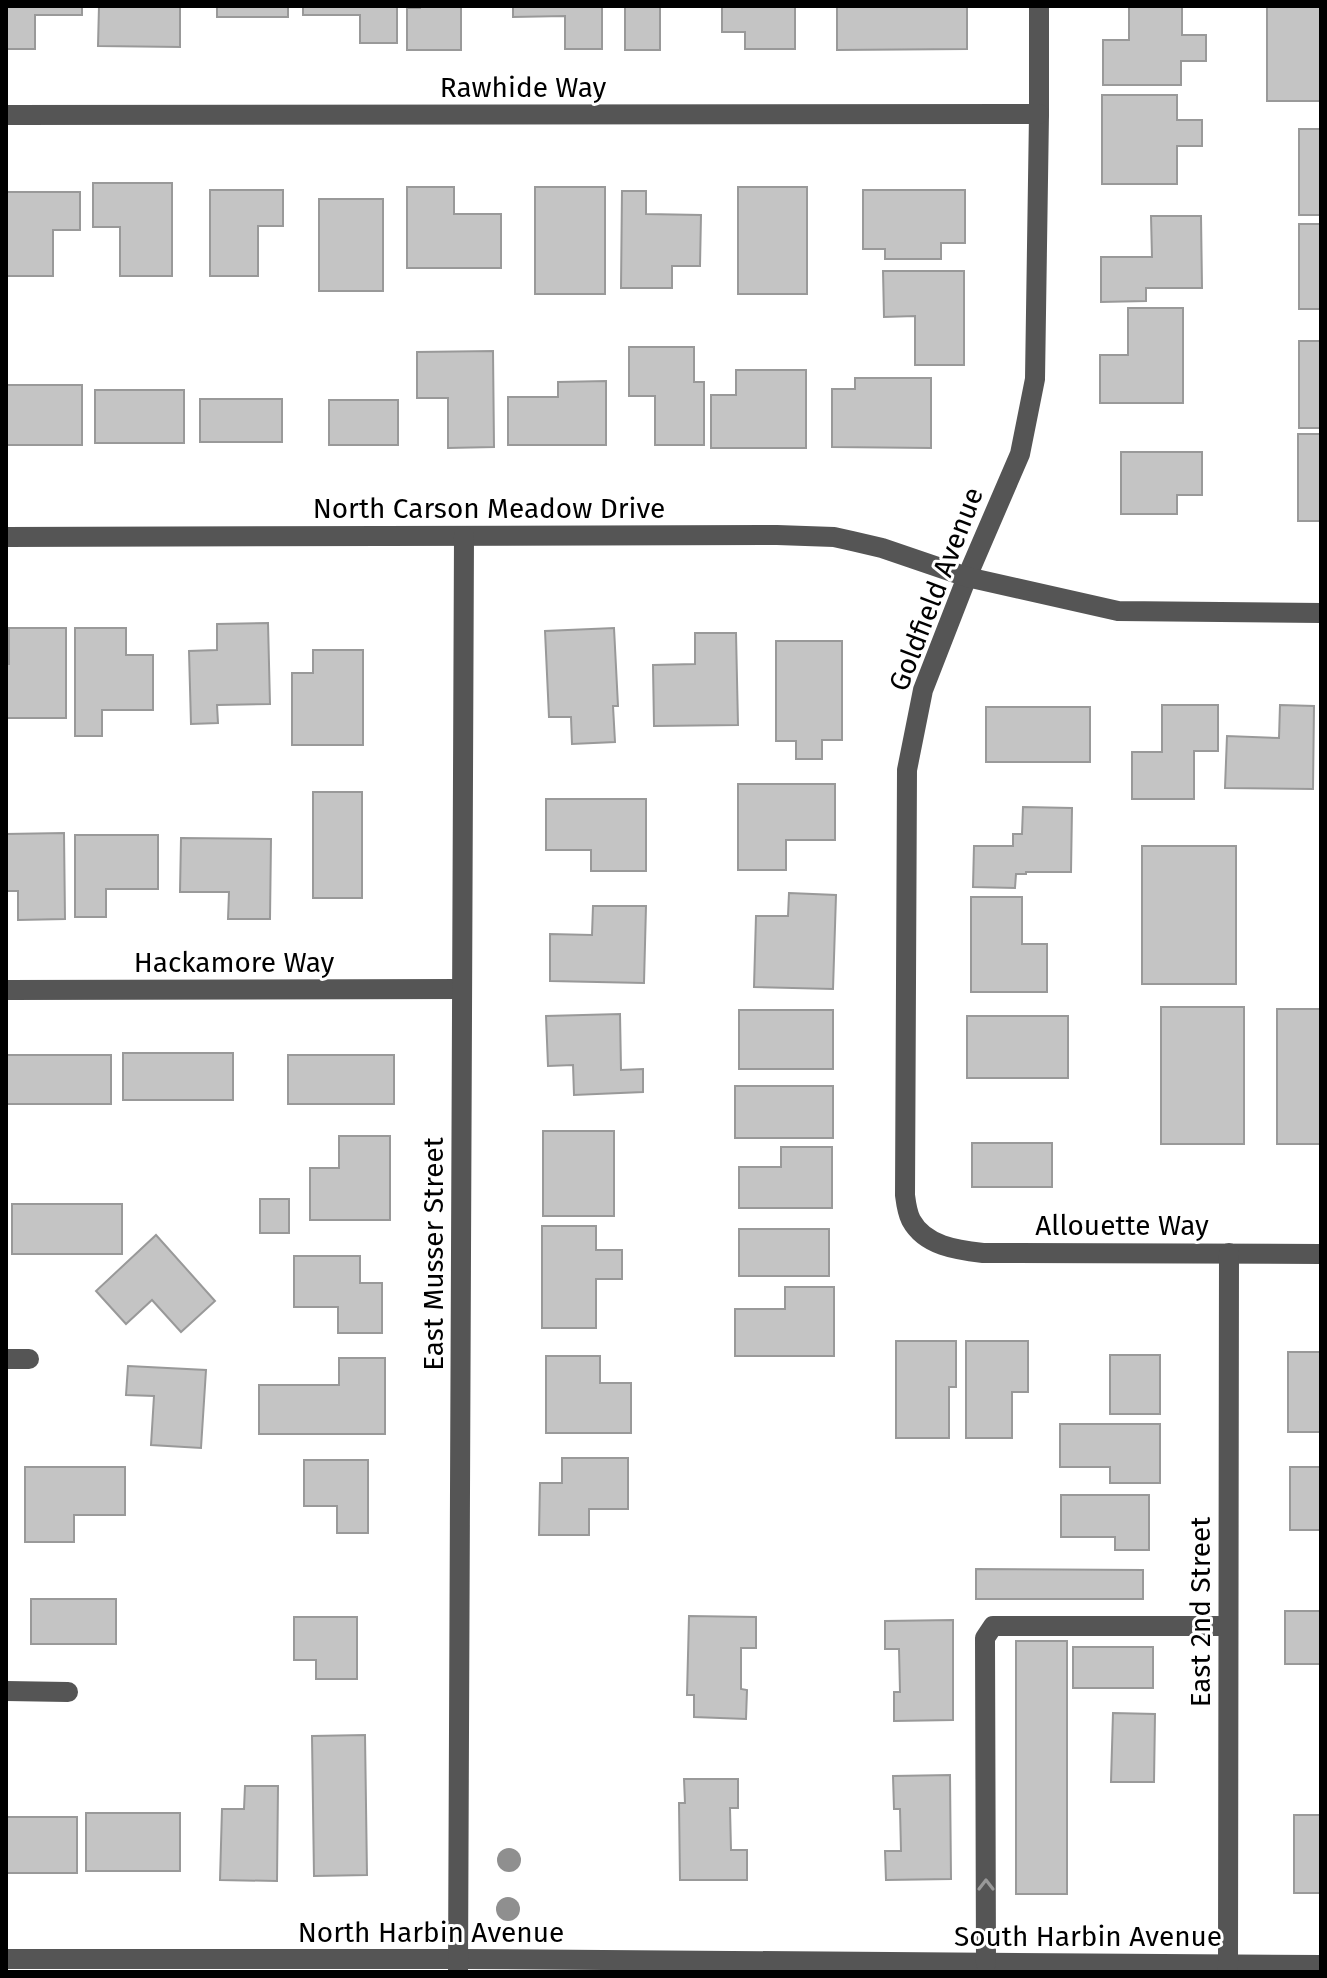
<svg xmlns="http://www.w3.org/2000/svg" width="1327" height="1978" font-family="'Fira Sans',sans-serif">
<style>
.building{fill:#c4c4c4;stroke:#999;stroke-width:2}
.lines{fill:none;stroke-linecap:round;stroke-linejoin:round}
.minor{stroke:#555;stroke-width:20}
.tree{fill:#8f8f8f}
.oneway{stroke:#999}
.labels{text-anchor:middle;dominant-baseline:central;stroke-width:6;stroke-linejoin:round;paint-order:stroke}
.street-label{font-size:28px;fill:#000;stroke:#fff}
</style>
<rect width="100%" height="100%" fill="#fff"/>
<g class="building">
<path d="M6,6H82V15H35V49H6Z"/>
<path d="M99,6H180V47L98,46Z"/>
<rect x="217" y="6" width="71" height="11"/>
<path d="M303,6H397V43H360V15H303Z"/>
<path d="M420,6H461V50H407V8H420Z"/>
<path d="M513,6H602V49H565V16L513,17Z"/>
<rect x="625" y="6" width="35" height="44"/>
<path d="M722,6H795V49H745V32H722Z"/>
<path d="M837,6H967V49L837,50Z"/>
<path d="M1129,6H1182V35H1206V61H1181V85H1103V40H1129Z"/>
<rect x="1267" y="7" width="54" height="94"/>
<path d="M1102,95H1177V120H1202V146H1177V184H1102Z"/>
<rect x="1299" y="129" width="22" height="86"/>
<path d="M93,183H172V276H120V227H93Z"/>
<path d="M407,187H454V214H501V268H407Z"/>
<rect x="535" y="187" width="70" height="107"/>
<rect x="738" y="187" width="69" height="107"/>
<path d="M210,190H283V226H258V276H210Z"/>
<path d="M863,190H965V243H941V259H885V249H863Z"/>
<path d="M622,191H646V214L701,215L700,266H672V288H621Z"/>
<path d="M6,192H80V230H53V276H6Z"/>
<rect x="319" y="199" width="64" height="92"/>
<path d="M1151,216H1201L1202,288H1146V301L1101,302V257H1152Z"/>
<rect x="1299" y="224" width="22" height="85"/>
<path d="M883,271H964V365H915V316L884,317Z"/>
<path d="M1128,308H1183V403H1100V355H1128Z"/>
<rect x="1299" y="341" width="22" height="87"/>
<path d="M629,347H694V382H704V445H655V396H629Z"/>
<path d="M493,351L494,447L448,448V398H417V352Z"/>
<path d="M736,370H806V448H711V395H736Z"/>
<path d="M855,378H931V448L832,447V389H855Z"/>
<path d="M606,381V445H508V397H558V382Z"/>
<rect x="6" y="385" width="76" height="60"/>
<rect x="95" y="390" width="89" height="53"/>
<rect x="200" y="399" width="82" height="43"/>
<rect x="329" y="400" width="69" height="45"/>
<rect x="1298" y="434" width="23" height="87"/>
<path d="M1121,452H1202V495H1177V514H1121Z"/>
<path d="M268,623L270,704L217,705L218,723L191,724L189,651L217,650V624Z"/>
<path d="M9,628H66V718H6V664H9Z"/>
<path d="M75,628H126V655H153V710H102V736H75Z"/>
<path d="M614,628L618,706H613L615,742L572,744L571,717H549L545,631Z"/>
<path d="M695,633H736L738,725L654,726L653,665L695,664Z"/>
<path d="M776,641H842V740H822V759H796V741H776Z"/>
<path d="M313,650H363V745H292V673H313Z"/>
<path d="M1162,705H1218V751H1194V799H1132V752H1162Z"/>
<path d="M1280,705L1314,706L1313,789L1225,788L1227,736L1279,738Z"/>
<rect x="986" y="707" width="104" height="55"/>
<path d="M738,784H835V840H786V870H738Z"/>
<rect x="313" y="792" width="49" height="106"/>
<path d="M546,799H646V871H591V850H546Z"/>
<path d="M1023,807L1072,808L1071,872H1026V874H1016L1015,888L973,887L974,846H1013V834H1022Z"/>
<path d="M64,833L65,919L18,920V891H6V834Z"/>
<path d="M75,835H158V889H106V917H75Z"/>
<path d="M181,838L271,839L270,919H228L229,892H180Z"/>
<rect x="1142" y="846" width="94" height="138"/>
<path d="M789,893L836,895L833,989L754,987L756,916H788Z"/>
<path d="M971,897H1022V944H1047V992H971Z"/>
<path d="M593,906H646L644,983L550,981V934L592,935Z"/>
<rect x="1161" y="1007" width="83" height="137"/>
<rect x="1277" y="1009" width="44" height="135"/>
<rect x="739" y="1010" width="94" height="59"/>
<path d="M620,1014L621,1070L643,1069V1092L574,1095L573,1065L548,1066L546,1016Z"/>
<rect x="967" y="1016" width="101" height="62"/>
<rect x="123" y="1053" width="110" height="47"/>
<rect x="6" y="1055" width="105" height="49"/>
<rect x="288" y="1055" width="106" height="49"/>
<rect x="735" y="1086" width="98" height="52"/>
<rect x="543" y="1131" width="71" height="85"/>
<path d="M339,1136H390V1220H310V1168H339Z"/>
<rect x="972" y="1143" width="80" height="44"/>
<path d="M781,1147H832V1208H739V1167H781Z"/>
<rect x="260" y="1199" width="29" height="34"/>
<rect x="12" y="1204" width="110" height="50"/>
<path d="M542,1226H596V1250H622V1279H596V1328H542Z"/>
<rect x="739" y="1229" width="90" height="47"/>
<path d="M156,1235L215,1301L181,1332L152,1300L126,1324L96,1291Z"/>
<path d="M294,1256H360V1283H382V1333H338V1307H294Z"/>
<path d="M785,1287H834V1356H735V1309H785Z"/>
<path d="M896,1341H956V1387H949V1438H896Z"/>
<path d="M966,1341H1028V1392H1012V1438H966Z"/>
<rect x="1288" y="1352" width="33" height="80"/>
<rect x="1110" y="1355" width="50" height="59"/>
<path d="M546,1356H600V1383H631V1433H546Z"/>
<path d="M339,1358H385V1434H259V1385H339Z"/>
<path d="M128,1366L206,1370L201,1448L151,1445L154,1396L126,1395Z"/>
<path d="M1060,1424H1160V1483H1110V1467H1060Z"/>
<path d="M562,1458H628V1509H589V1535H539L540,1483H562Z"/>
<path d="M304,1460H368V1533H337V1506H304Z"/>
<path d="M25,1467H125V1515H74V1542H25Z"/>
<rect x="1290" y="1467" width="31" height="63"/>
<path d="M1061,1495H1149V1550H1115V1537H1061Z"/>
<path d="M976,1569L1143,1570V1599H976Z"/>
<rect x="31" y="1599" width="85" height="45"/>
<rect x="1285" y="1611" width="36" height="53"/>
<path d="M689,1616L756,1617V1648H741V1689L747,1690L746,1719L694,1717V1695H687Z"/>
<path d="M294,1617H357V1679H316V1660H294Z"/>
<path d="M953,1620V1720L894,1721V1692H900L899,1649H885V1621Z"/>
<rect x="1016" y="1641" width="51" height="253"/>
<rect x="1073" y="1647" width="80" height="41"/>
<path d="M1113,1713L1155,1714L1154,1782H1111Z"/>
<path d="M365,1735L367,1875L314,1876L312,1736Z"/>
<path d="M950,1775L951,1879L886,1880L885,1851H901L900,1809H894L893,1776Z"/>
<path d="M684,1779H738V1808H730L731,1850H747V1880H680L679,1803H685Z"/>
<path d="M245,1786H278L277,1881L220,1880L222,1809H244Z"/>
<rect x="86" y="1813" width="94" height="58"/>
<rect x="1294" y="1815" width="27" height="78"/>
<rect x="6" y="1817" width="71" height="56"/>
</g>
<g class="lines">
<g class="minor">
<path d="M1039,6V114L1035,379L1020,454L967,577L923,690L907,770L905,1195C906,1203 907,1212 911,1220C925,1246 957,1250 983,1253L1321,1254"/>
<path d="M6,115L1039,114"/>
<path d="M6,537L777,535L834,537L852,541L882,548L967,577L1118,611L1321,613"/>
<path d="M6,990L462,989"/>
<path d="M6,1359H29"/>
<path d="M6,1691L68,1692"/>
<path d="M6,1959H458L1321,1965"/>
<path d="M986,1963L985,1638L993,1626H1228"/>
<path d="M458,1972L464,536"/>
<path d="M1228,1972L1229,1253"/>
</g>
</g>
<g class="tree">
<circle cx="509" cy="1860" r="12"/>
<circle cx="508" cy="1909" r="12"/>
</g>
<defs><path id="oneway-chevron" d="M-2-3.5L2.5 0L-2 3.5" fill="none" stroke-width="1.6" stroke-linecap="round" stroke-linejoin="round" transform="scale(2)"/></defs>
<use class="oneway" href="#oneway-chevron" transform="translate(986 1885) rotate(-90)"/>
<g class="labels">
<g class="street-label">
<text x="523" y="87">Rawhide Way</text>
<text x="489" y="508">North Carson Meadow Drive</text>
<text transform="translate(936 589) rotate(-69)">Goldfield Avenue</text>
<text x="234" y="962">Hackamore Way</text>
<text x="1122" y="1225">Allouette Way</text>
<text transform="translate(433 1254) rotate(-90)">East Musser Street</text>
<text transform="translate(1200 1612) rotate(-90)">East 2nd Street</text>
<text x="431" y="1932">North Harbin Avenue</text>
<text x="1088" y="1936">South Harbin Avenue</text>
</g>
</g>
<rect width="1327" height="1978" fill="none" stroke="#000000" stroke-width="16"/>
</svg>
